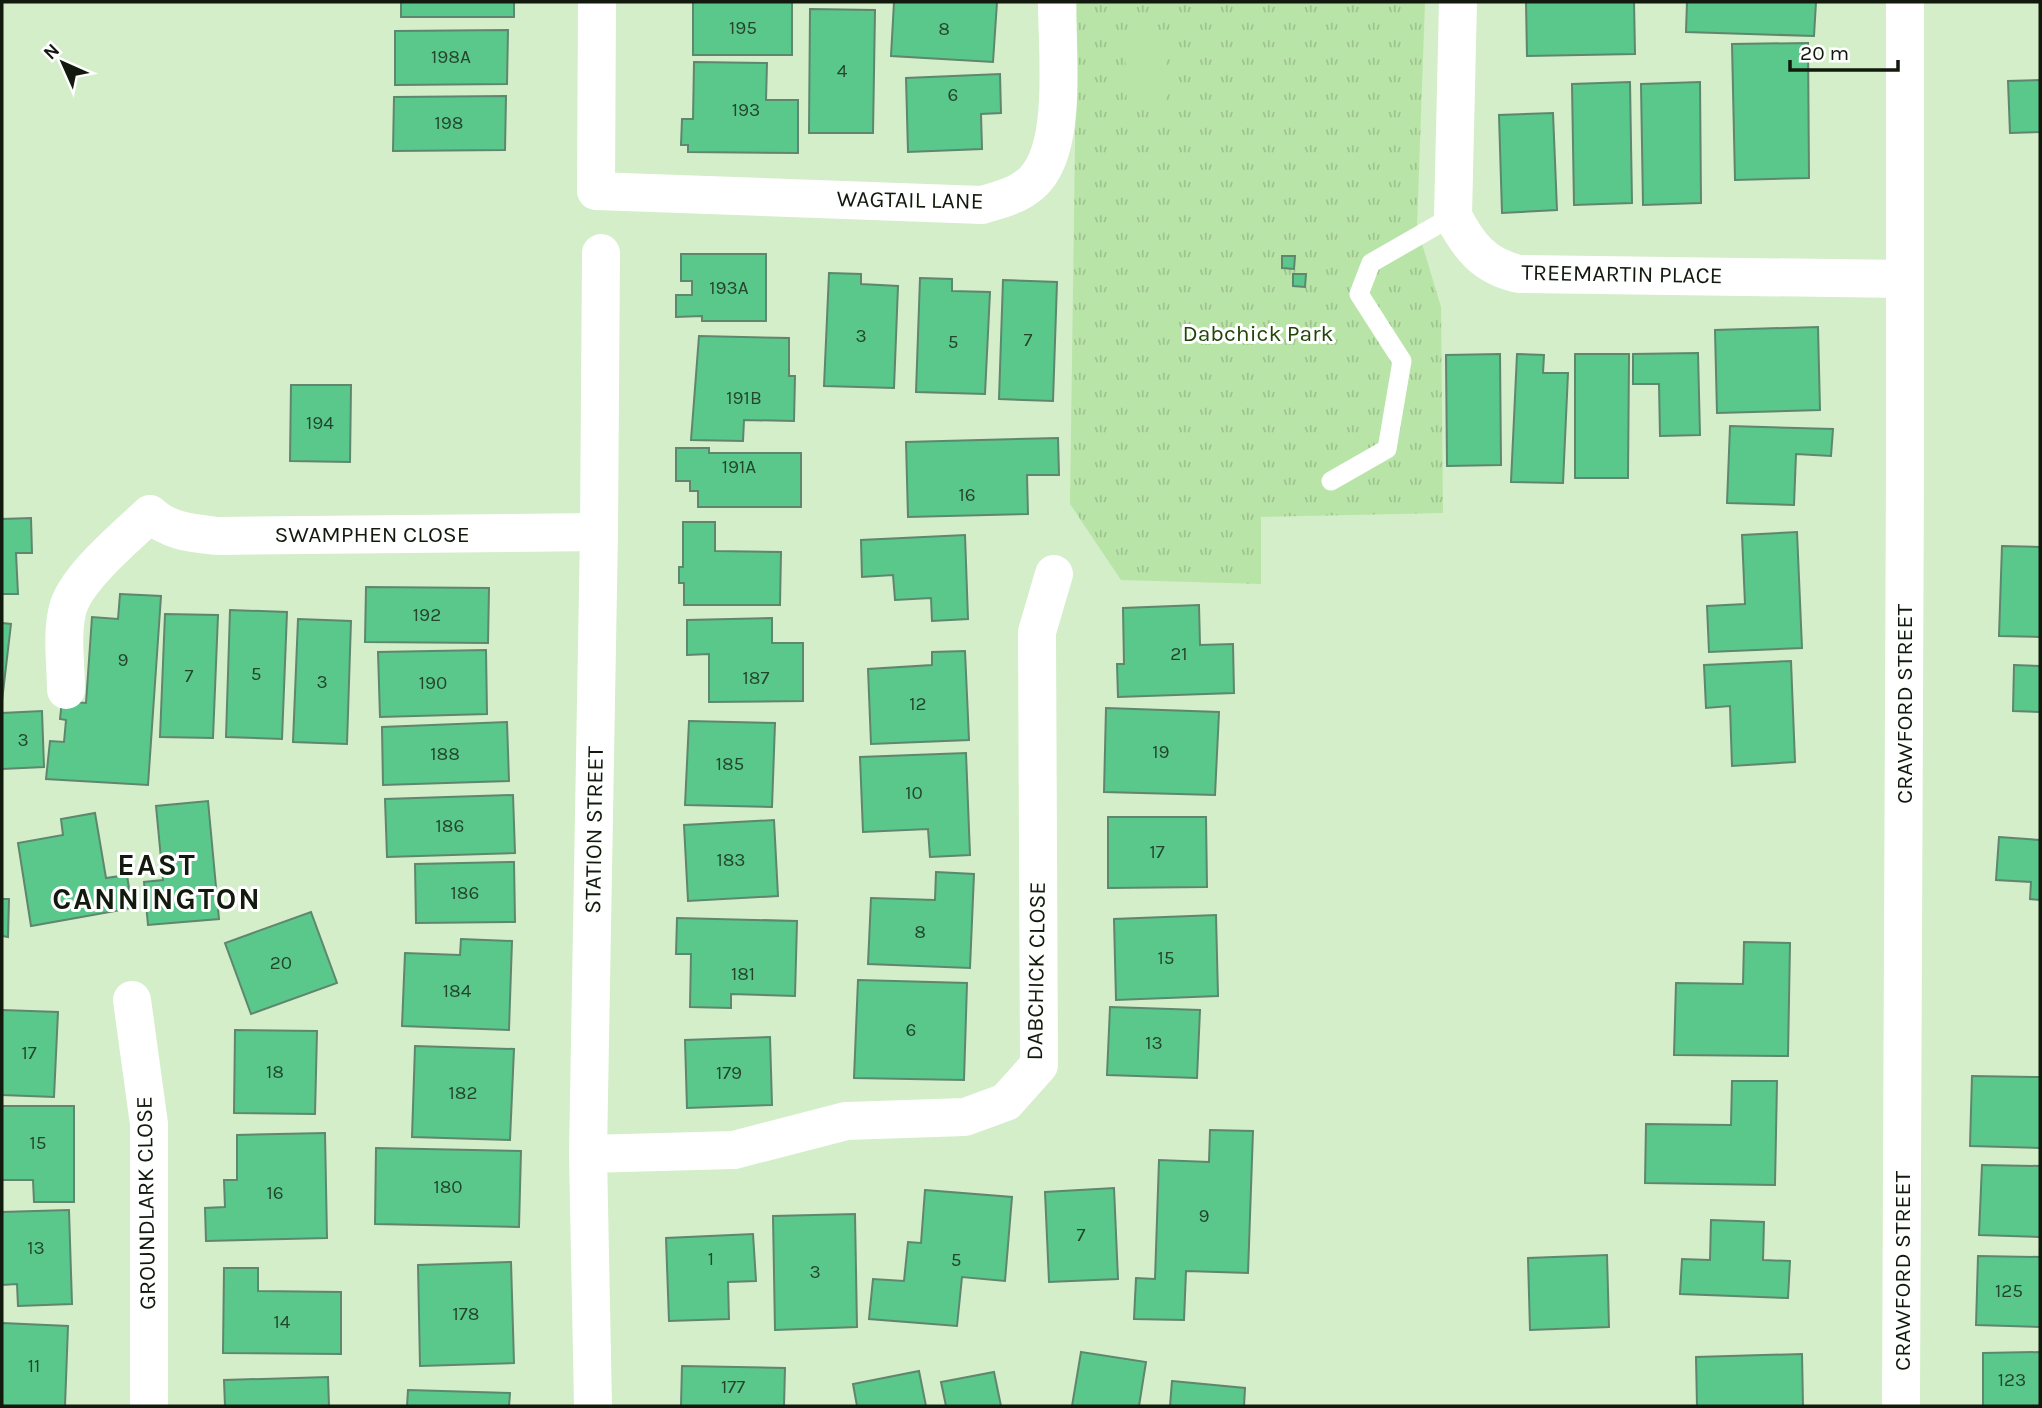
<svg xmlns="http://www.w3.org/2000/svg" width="2042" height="1408" font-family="Karla,sans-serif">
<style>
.grass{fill:url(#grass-tufts)}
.pitch{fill:#b9e4a7}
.building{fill:#5ac88b;stroke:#5f866e;stroke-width:2}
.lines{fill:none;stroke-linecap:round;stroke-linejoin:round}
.service{stroke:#fff;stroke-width:19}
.minor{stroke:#fff;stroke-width:38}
.labels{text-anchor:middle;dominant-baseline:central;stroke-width:6;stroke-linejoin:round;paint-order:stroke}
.number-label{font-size:19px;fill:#23462c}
.street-label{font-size:23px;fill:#111a0d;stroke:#fff}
.park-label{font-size:23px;fill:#1f4606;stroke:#fff}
.district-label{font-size:30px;font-weight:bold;letter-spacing:2px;fill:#111a0d;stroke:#fff}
</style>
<defs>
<pattern id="grass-tufts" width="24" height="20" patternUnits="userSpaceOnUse" patternTransform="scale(1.75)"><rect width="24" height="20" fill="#b9e4a7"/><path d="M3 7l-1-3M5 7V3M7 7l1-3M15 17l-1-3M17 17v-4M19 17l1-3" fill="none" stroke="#9ec38f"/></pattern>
</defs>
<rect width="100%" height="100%" fill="#d3eec8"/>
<path class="grass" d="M1077,2H1425L1417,227L1441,307L1443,513L1261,517V584L1121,580L1070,504Z"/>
<path class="pitch" d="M1165,29V103L1127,107L1125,44Z"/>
<g class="building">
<rect x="401" y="2" width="113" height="15"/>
<rect x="693" y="2" width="99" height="53"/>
<path d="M894,2H997L993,62L891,56Z"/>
<path d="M1526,2H1634L1635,54L1527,56Z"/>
<path d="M1687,2H1816L1814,36L1686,32Z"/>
<path d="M810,9L875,10L873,133H809Z"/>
<path d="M508,30L507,84L395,85V31Z"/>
<path d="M1808,43L1809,178L1735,180L1732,44Z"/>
<path d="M694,62L767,63L766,100H798V153L688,152V145H681L682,119H693Z"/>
<path d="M1000,74L1001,113L981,114L982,149L908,152L906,78Z"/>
<path d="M2040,80V132L2010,133L2008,81Z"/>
<path d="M1630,82L1632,203L1574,205L1572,84Z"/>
<path d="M1700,82L1701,203L1643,205L1641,84Z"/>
<path d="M506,96L505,150L393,151L394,97Z"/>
<path d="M1553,113L1557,210L1502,213L1499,115Z"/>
<path d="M681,254H766V321H702V316L676,317V295H692V281H681Z"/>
<path d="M1282,256H1295L1294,269L1282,268Z"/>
<path d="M829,273L861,274V284L898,286L894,388L824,386Z"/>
<path d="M1293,274H1306L1305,287L1293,286Z"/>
<path d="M920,278L952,279V291L990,292L985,394L916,392Z"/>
<path d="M1003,280L1057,282L1053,401L999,399Z"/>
<path d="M1818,327L1820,410L1717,413L1715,330Z"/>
<path d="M699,336L789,338V376H795L794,421L744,420L743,441L691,440Z"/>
<path d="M1698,353L1700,435L1660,436L1659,384H1633V354Z"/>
<path d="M1500,354L1501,465L1447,466L1446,355Z"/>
<path d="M1517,354L1544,355L1543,373H1568L1563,483L1511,482Z"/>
<path d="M1575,354H1629L1628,478H1575Z"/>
<path d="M291,385H351L350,462L290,461Z"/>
<path d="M1730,426L1833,429L1831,456L1796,454L1794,505L1727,503Z"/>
<path d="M1058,438L1059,475H1027L1028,514L908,517L906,442Z"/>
<path d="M676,448H709V453H801V507H698V491H690V481H676Z"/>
<path d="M31,518L32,553H16L18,594H2V519Z"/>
<path d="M683,522H715V551L781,552L780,605H684V583H679V567H683Z"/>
<path d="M1797,532L1802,648L1709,652L1707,606L1745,604L1742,535Z"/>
<path d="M965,535L968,619L932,621L931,598L895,600L893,575L862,577L861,540Z"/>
<path d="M2002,546L2040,547V637L1999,636Z"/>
<path d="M366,587L489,588L488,643L365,642Z"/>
<path d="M120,594L161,596L148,785L46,779L50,741L64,742L66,720L60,719L62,701L86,703L92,617L118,619Z"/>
<path d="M1199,605L1200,645L1233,644L1234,693L1118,697L1117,664H1124L1123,608Z"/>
<path d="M230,610L287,612L282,739L226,737Z"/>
<path d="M165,614L218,615L213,738L160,737Z"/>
<path d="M772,618V643H803V701L709,702V654L687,655V620Z"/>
<path d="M298,619L351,621L347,744L293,742Z"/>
<path d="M2,623L11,624L2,701Z"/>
<path d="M486,650L487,714L380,717L378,652Z"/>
<path d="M965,651L969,740L871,744L868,669L932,665V652Z"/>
<path d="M1791,661L1795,762L1732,766L1730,706L1706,708L1704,665Z"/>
<path d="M2014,665L2040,666V712L2013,711Z"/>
<path d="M1106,708L1219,712L1215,795L1104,792Z"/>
<path d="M42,711L44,767L2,769V713Z"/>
<path d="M689,721L775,723L772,807L685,805Z"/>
<path d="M507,722L509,781L383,785L382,727Z"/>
<path d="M966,753L970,855L930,857L928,829L863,832L860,757Z"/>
<path d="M513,795L515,853L387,857L385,799Z"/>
<path d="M208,801L219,919L148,925L144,882L163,880L156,806Z"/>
<path d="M95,813L106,878L127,875L132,908L31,926L18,843L63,835L61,819Z"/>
<path d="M1108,817H1206L1207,887L1108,888Z"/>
<path d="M774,820L778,896L688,901L684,825Z"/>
<path d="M1999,837L2040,840V900L2030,899L2031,882L1996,880Z"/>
<path d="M514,862L515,922L416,923L415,864Z"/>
<path d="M936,872L974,874L970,968L868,964L871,898L935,900Z"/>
<path d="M2,899H9L8,937L2,936Z"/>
<path d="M311,912L337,983L251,1014L225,943Z"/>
<path d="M1216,915L1218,996L1116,1000L1114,919Z"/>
<path d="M677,918L797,921L795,996L731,994V1008L690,1007L691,954H676Z"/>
<path d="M461,939L512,941L509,1030L402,1026L405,953L460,955Z"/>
<path d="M1744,942L1790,943L1788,1056L1674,1055L1676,983L1743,984Z"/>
<path d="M858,980L967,983L964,1080L854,1078Z"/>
<path d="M1110,1007L1200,1010L1197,1078L1107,1075Z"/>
<path d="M2,1010L58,1012L54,1097L2,1095Z"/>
<path d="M235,1030L317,1031L315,1114L234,1113Z"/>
<path d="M770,1037L772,1105L687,1108L685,1040Z"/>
<path d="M415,1046L514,1049L510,1140L412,1137Z"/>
<path d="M1972,1076L2040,1077V1148L1970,1146Z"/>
<path d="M1732,1081H1777L1775,1185L1645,1183L1646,1124L1731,1125Z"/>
<path d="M2,1106H74V1202H34L33,1180H2Z"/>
<path d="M1210,1130L1253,1131L1248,1273L1186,1271L1184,1320L1134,1319L1136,1278L1155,1279L1159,1160L1209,1162Z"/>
<path d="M325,1133L327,1238L206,1241L205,1208L225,1207L224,1180H237V1135Z"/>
<path d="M376,1148L521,1151L519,1227L375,1224Z"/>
<path d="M1982,1165L2040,1166V1237L1979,1235Z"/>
<path d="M1114,1188L1118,1279L1049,1282L1045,1192Z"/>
<path d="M925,1190L1012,1197L1005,1281L962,1277L957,1326L869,1319L873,1279L904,1281L908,1242L921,1243Z"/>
<path d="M69,1210L72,1304L18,1306L17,1284L2,1285V1212Z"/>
<path d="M855,1214L857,1327L775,1330L773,1216Z"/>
<path d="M1711,1220L1764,1222L1763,1260L1790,1261L1788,1298L1680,1294L1682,1259L1710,1260Z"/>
<path d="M753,1234L756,1281L728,1282L729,1319L669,1321L666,1238Z"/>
<path d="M1607,1255L1609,1327L1530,1330L1528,1258Z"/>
<path d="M1978,1256L2040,1257V1327L1976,1325Z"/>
<path d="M511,1262L514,1363L420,1366L418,1265Z"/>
<path d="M224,1268H258V1291L341,1292V1354L223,1353Z"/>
<path d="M2,1323L68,1326L65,1406H2Z"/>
<path d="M1081,1352L1146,1362L1139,1406H1072Z"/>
<path d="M2040,1352V1406H1983V1353Z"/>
<path d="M1802,1354L1803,1406H1697L1696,1357Z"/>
<path d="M682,1366L785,1368L784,1406H681Z"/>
<path d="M919,1371L926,1406H857L853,1384Z"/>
<path d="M994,1372L1001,1406H946L941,1382Z"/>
<path d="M328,1377L329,1406H225L224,1380Z"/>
<path d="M1172,1381L1245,1388L1244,1406H1170Z"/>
<path d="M408,1390L510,1393L509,1406H407Z"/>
</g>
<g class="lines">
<path class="service" d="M1331,481L1387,449L1402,361L1359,294L1371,263L1453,216"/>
<g class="minor">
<path d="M597,2L596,191L982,205C1002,199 1025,194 1038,176C1067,139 1057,49 1057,2"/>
<path d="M1458,2L1453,216C1469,247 1484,266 1519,274L1905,279"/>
<path d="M66,690C66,664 61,633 68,608C77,577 126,537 150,514C170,532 192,533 218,536L599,532"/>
<path d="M132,1000L149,1124V1406"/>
<path d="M588,1154L734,1150L846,1121L965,1117L1006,1102L1039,1065L1037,632L1054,574"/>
<path d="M593,1406L588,1154L599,532L601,253"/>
<path d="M1901,1406L1905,470V2"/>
</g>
</g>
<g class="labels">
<g class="number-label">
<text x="743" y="28">195</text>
<text x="944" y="29">8</text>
<text x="451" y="57">198A</text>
<text x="842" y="71">4</text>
<text x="953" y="95">6</text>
<text x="746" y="110">193</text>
<text x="449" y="123">198</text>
<text x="729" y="288">193A</text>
<text x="861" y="336">3</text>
<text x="1028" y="340">7</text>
<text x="953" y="342">5</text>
<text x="744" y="398">191B</text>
<text x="320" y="423">194</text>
<text x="739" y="467">191A</text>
<text x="967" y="495">16</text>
<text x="427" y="615">192</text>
<text x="1179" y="654">21</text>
<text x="123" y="660">9</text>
<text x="256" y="674">5</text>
<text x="189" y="676">7</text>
<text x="756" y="678">187</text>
<text x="322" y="682">3</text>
<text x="433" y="683">190</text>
<text x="918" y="704">12</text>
<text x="23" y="740">3</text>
<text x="1161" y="752">19</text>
<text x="445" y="754">188</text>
<text x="730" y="764">185</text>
<text x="914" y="793">10</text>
<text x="450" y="826">186</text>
<text x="1157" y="852">17</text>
<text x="731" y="860">183</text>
<text x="465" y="893">186</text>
<text x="920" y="932">8</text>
<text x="1166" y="958">15</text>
<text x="281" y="963">20</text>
<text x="743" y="974">181</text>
<text x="457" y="991">184</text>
<text x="911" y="1030">6</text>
<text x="1154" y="1043">13</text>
<text x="29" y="1053">17</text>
<text x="275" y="1072">18</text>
<text x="729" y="1073">179</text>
<text x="463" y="1093">182</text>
<text x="38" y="1143">15</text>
<text x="448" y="1187">180</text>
<text x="275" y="1193">16</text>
<text x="1204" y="1216">9</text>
<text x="1081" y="1235">7</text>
<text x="36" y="1248">13</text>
<text x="711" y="1259">1</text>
<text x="956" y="1260">5</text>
<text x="815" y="1272">3</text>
<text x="2009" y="1291">125</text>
<text x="466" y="1314">178</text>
<text x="282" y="1322">14</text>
<text x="34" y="1366">11</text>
<text x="2012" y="1380">123</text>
<text x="733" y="1387">177</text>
</g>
<g class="street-label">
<text transform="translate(910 200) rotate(1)">WAGTAIL LANE</text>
<text transform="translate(1622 274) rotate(1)">TREEMARTIN PLACE</text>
<text x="372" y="534">SWAMPHEN CLOSE</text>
<text transform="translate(1904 704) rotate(-90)">CRAWFORD STREET</text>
<text transform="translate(594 830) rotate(-89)">STATION STREET</text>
<text transform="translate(1036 971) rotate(-89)">DABCHICK CLOSE</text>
<text transform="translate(146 1203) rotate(-91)">GROUNDLARK CLOSE</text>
<text transform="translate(1902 1271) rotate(-90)">CRAWFORD STREET</text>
</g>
<g class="park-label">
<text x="1258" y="333">Dabchick Park</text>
</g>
<g class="district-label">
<text x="157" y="865">EAST<tspan x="157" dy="34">CANNINGTON</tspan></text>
</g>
</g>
<rect width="2042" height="1408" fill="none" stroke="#111a0d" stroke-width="7"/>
<g transform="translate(63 63) rotate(315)" stroke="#ffffff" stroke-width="5" paint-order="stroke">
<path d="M0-5L12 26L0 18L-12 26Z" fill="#111a0d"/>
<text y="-10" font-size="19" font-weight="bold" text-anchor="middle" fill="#111a0d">N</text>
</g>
<path d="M1790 60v10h108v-10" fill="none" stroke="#111a0d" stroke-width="3.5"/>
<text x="1800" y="60" font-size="21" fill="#111a0d" stroke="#ffffff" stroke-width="5" paint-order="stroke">20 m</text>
</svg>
